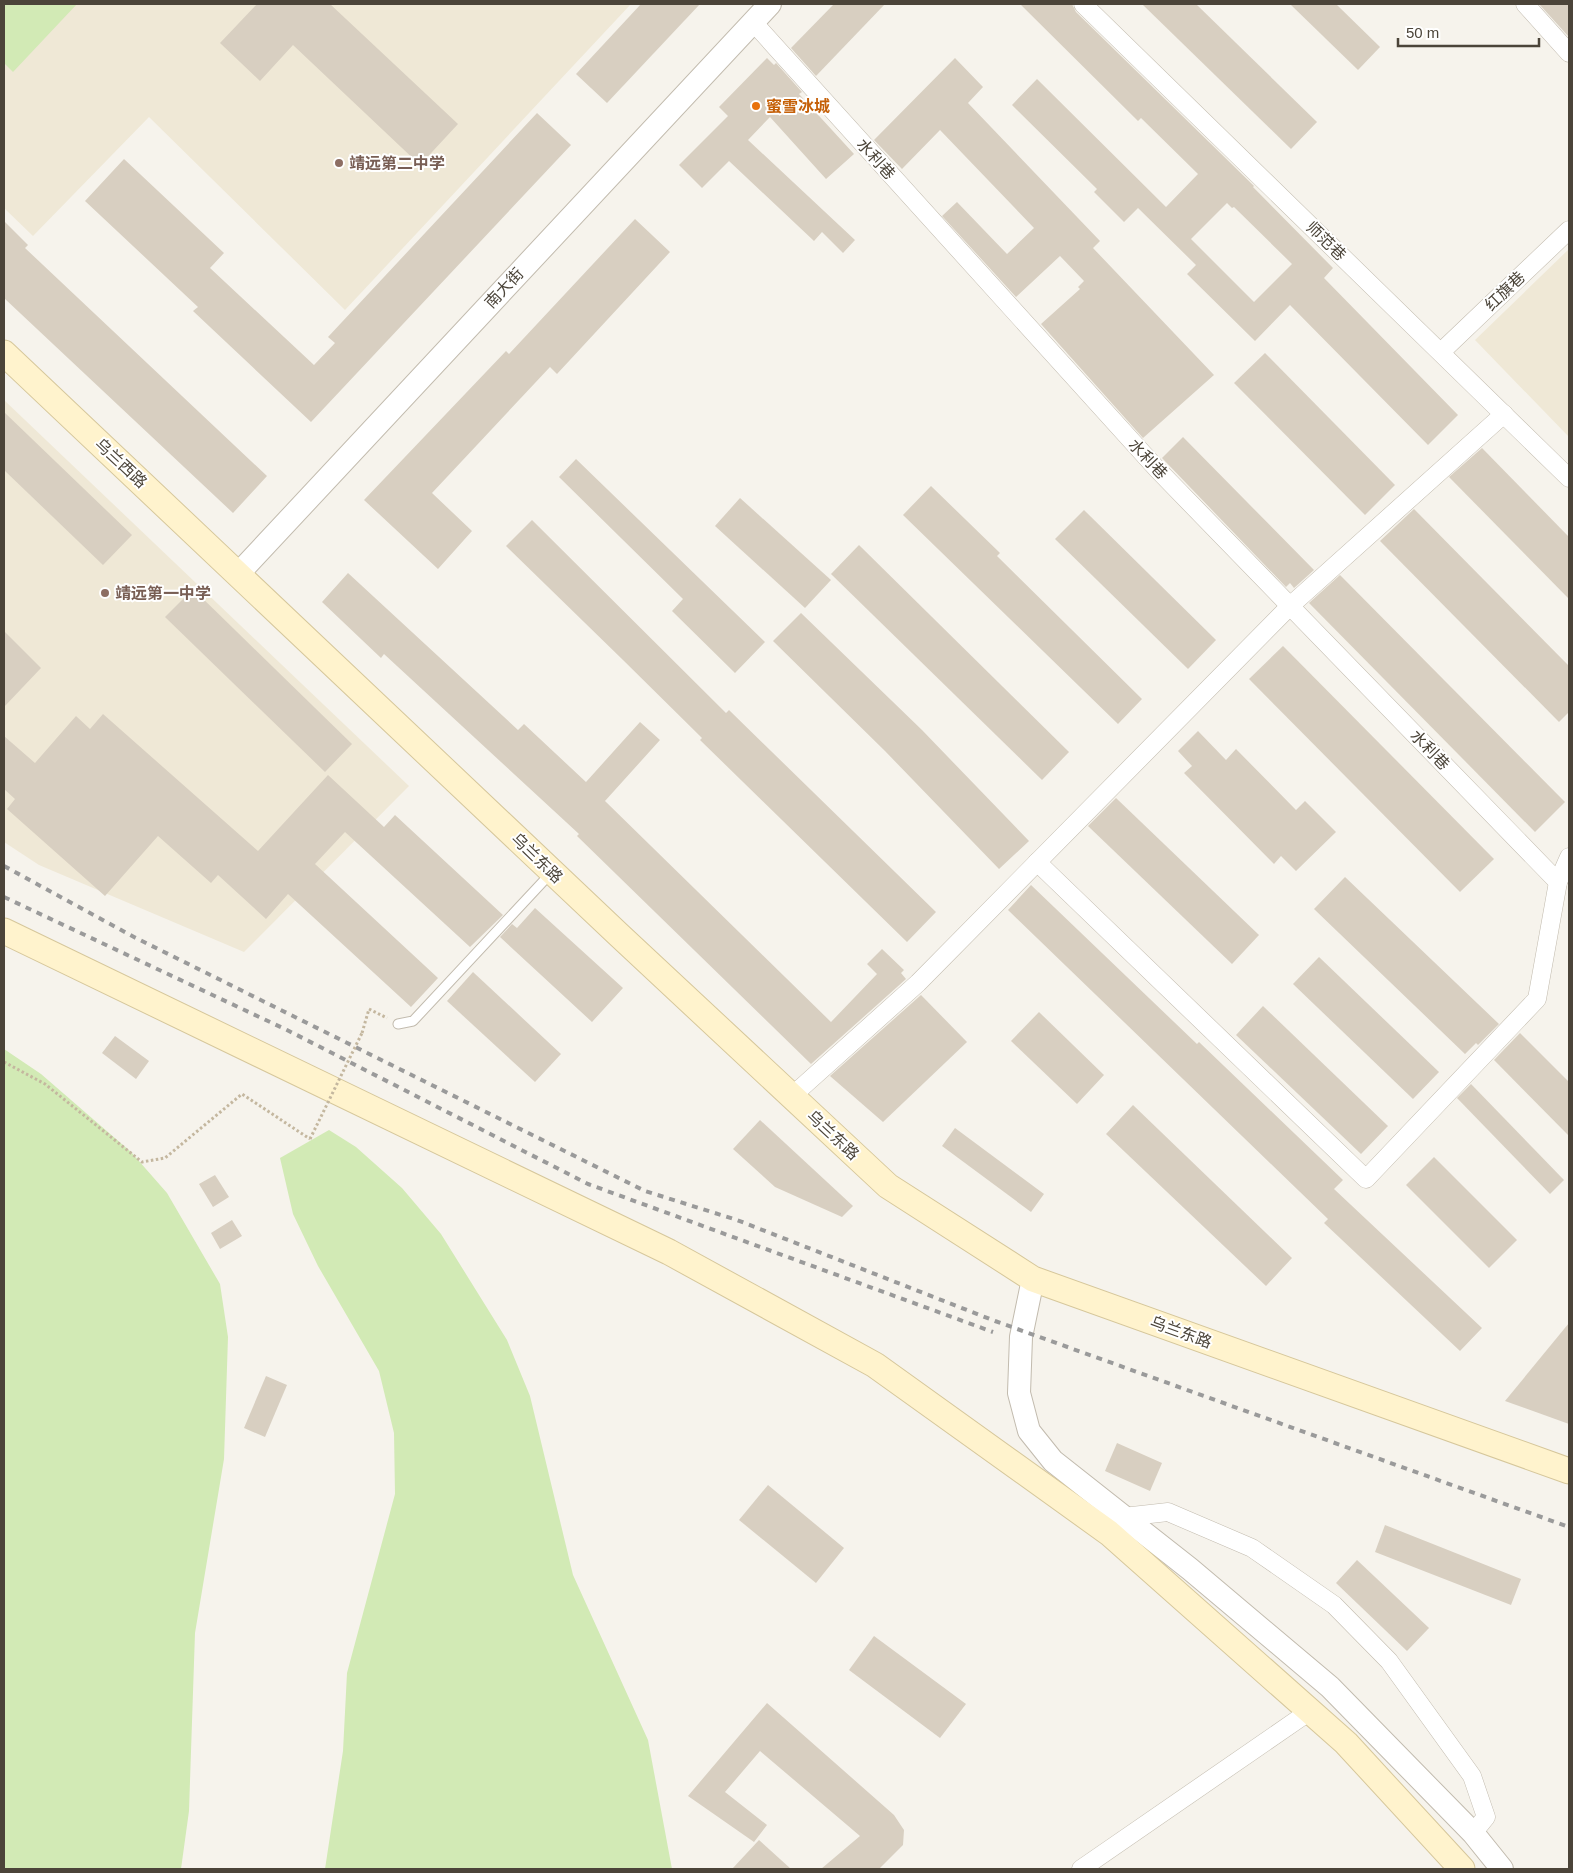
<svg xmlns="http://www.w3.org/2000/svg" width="1573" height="1873" font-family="Helvetica,'Noto Sans SC',sans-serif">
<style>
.education{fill:#efe8d6}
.green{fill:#d2eab5}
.building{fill:#d8cfc1;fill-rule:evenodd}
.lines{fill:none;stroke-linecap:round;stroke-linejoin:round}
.service-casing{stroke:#c2bbae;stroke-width:11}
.minor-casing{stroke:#c2bbae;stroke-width:19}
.tertiary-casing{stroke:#c2bbae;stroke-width:24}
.secondary-casing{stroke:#d6c79b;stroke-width:27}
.path{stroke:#c4b79f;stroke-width:3;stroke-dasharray:2.5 2.5;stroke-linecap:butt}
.service{stroke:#fff;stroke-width:9}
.minor{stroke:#fff;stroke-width:18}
.tertiary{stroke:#fff;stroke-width:22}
.secondary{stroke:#fff3cd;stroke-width:25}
.rail{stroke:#9a9a9a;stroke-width:4;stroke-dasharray:6 6;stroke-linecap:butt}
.path-bridge{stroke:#c4b79f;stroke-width:3;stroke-dasharray:2.5 2.5;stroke-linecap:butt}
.food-dot{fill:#e8710a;stroke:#fff;stroke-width:2}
.education-dot{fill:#8d6e63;stroke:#fff;stroke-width:2}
.labels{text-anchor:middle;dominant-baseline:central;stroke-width:4;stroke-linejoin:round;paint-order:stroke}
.food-label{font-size:16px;font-weight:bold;fill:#c56008;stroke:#fff;text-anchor:start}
.street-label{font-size:16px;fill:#4b4439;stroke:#fff}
.education-label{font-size:16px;font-weight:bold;fill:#785e54;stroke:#fff;text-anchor:start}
</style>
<rect width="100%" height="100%" fill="#f6f3ec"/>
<g class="education">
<path d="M4,4H631L345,310L149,117L33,236L4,208Z"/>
<path d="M1569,249V437L1475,340Z"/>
<path d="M4,400L409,786L244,952L39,865L4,842Z"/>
</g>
<g class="green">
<path d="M4,4H77L13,72L4,63Z"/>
<path d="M4,1049L41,1074L131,1152L167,1193L220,1284L228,1337L224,1459L195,1633L189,1811L181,1869H4Z"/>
<path d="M329,1130L356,1147L402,1188L441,1234L507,1340L530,1396L573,1575L648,1740L672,1869H325L343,1751L347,1673L395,1494L394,1433L379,1371L318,1266L293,1214L280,1158Z"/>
</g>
<g class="building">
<path d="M257,4H330L458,124L420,165L293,45L260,81L220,43Z"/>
<path d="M641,4H700L607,103L576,74Z"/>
<path d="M834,4H885L816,76L791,48Z"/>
<path d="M1020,4H1072L1076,12L1254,186L1253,187L1333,268L1324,278L1458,415L1428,445L1290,305L1255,341L1187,274L1196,265L1138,208L1124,222L1094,192L1097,189L1012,105L1037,79L1166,207L1198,174L1141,118L1138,121ZM1227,203L1232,208L1234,207L1292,264L1254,302L1191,239Z"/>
<path d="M1142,4H1196L1317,122L1291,149Z"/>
<path d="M1290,4H1336L1380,47L1358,70Z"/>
<path d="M1539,4H1569V37Z"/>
<path d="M767,58L774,65L776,63L802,92L799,94L854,154L826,179L770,117L748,140L855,240L843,253L822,232L814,241L729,161L702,188L679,165L728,116L719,107Z"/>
<path d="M955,58L983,87L968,103L1100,241L1093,248L1214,375L1143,438L1041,324L1080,289L1078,287L1084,281L1060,256L1016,297L942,216L957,202L1007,254L1034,228L940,130L902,169L874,140Z"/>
<path d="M537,113L571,145L311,422L193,311L198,307L85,201L124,159L224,253L210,268L314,365L335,343L328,337Z"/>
<path d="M635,219L670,252L557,374L550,367L432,493L472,531L438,569L364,500L506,351L509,354Z"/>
<path d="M4,221L28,245L25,248L267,476L233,513L4,298Z"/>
<path d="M1265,353L1395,485L1365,515L1234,383Z"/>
<path d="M4,412L132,535L103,565L4,470Z"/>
<path d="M1183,437L1314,570L1294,588L1290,583L1286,587L1162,458Z"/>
<path d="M1482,448L1569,537V599L1449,477Z"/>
<path d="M576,459L765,642L735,673L672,611L683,599L559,477Z"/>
<path d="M931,486L1000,553L997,556L1142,699L1118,724L903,515Z"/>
<path d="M740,498L831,580L805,608L715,526Z"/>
<path d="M1414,509L1569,666V712L1559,722L1380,541Z"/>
<path d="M1084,510L1216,640L1188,669L1055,539Z"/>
<path d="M532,520L726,713L729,710L936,912L907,942L700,740L702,738L623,660L506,546Z"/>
<path d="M859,545L1069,752L1042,780L831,574Z"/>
<path d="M348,573L518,730L524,724L586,782L640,722L660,740L605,801L831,1022L877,974L867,964L882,949L904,970L901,973L906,979L811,1064L577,836L579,834L384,654L381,658L322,602Z"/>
<path d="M1340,575L1565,802L1535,832L1309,603Z"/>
<path d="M193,589L352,744L325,772L165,617Z"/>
<path d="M801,613L922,730L1029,841L999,869L885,751L773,641Z"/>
<path d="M4,631L41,668L4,707Z"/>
<path d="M1283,646L1494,859L1460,892L1249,679Z"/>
<path d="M103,714L258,851L328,775L384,827L395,815L503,915L470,947L345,832L315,864L438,978L411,1007L288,894L266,919L218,875L211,883L158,836L105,896L7,809L15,799L4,789V736L35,763L76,716L90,729Z"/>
<path d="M1198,731L1226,760L1236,749L1296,810L1305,801L1336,832L1296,871L1281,856L1274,864L1184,773L1192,766L1178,751Z"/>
<path d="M1116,798L1259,935L1232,964L1088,826Z"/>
<path d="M1345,877L1499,1024L1478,1045L1476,1043L1465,1054L1314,909Z"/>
<path d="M1031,885L1197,1044L1199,1042L1343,1180L1334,1189L1482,1328L1460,1351L1324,1223L1328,1219L1008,910Z"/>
<path d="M535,908L623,988L592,1022L500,937L512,924L517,928Z"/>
<path d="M1319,957L1439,1072L1413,1099L1293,984Z"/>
<path d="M473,972L561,1054L535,1082L447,1001Z"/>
<path d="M921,995L967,1042L883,1122L830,1076Z"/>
<path d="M1263,1006L1388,1126L1361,1154L1236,1035Z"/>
<path d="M1039,1012L1104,1075L1077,1104L1011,1041Z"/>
<path d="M1520,1033L1569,1082V1136L1494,1060Z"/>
<path d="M115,1036L149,1061L136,1079L102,1053Z"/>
<path d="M1471,1084L1564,1180L1550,1194L1457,1098Z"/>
<path d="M1133,1105L1292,1258L1266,1286L1106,1134Z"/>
<path d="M760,1120L853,1206L842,1217L775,1187L733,1149Z"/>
<path d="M955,1128L1044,1194L1031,1212L942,1146Z"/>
<path d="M1434,1157L1517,1240L1489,1268L1406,1185Z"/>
<path d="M215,1175L229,1197L213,1207L199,1184Z"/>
<path d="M232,1220L242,1236L220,1249L211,1233Z"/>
<path d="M1569,1323V1424L1505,1401Z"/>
<path d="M266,1376L287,1385L265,1437L244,1428Z"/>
<path d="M1117,1443L1162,1463L1150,1491L1105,1471Z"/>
<path d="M768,1485L844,1548L816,1583L739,1520Z"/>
<path d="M1385,1525L1521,1579L1511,1605L1375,1552Z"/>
<path d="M1357,1560L1429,1628L1407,1651L1336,1583Z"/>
<path d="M874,1636L966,1704L940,1738L849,1670Z"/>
<path d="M767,1703L894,1815L904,1830L903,1845L879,1869H821L860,1836L760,1751L725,1792L767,1825L754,1842L688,1796Z"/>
<path d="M759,1840L791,1869H732Z"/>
</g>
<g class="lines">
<defs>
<path id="service" d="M398,1024L413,1021L551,873"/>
<g id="minor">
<path d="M1083,4L1569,478"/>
<path d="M1525,4L1569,53"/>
<path d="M753,22L1157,469L1558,882"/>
<path d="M1441,352L1569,230"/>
<path d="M1037,862L1366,1179L1537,999L1558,882L1569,857"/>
<path d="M792,1096L918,983L1290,606L1504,414"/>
<path d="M1123,1517L1168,1512L1252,1548L1334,1605L1389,1661L1472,1776L1486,1817L1473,1833"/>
<path d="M1081,1869L1310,1711"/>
</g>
<g id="tertiary">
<path d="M239,573L770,4"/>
<path d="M1033,1279L1021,1337L1019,1393L1029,1431L1053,1461L1190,1569L1330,1687L1473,1833L1502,1869"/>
</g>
<g id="secondary">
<path d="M4,353L619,935L888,1186L1033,1279L1569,1471"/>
<path d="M4,931L669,1252L875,1365L1109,1533L1346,1743L1462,1869"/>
</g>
</defs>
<use href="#service" class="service-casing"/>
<use href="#minor" class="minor-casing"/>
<use href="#tertiary" class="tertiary-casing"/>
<use href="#secondary" class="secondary-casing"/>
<g class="path">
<path d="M362,1033L369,1009L387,1018"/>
<path d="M4,1062L45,1084L142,1162L165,1158L242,1094L310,1139"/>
</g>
<use href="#service" class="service"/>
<use href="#minor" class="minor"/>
<use href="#tertiary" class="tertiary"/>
<use href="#secondary" class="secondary"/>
<g class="rail">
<path d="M4,866L134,937L645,1191L737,1220L995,1321L1569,1527"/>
<path d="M4,897L287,1030L588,1184L993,1332"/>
</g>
<path class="path-bridge" d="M310,1139L362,1033"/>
</g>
<circle class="food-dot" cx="756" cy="106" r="5"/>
<g class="education-dot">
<circle cx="339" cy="163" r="5"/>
<circle cx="105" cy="593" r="5"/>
</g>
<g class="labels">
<g class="food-label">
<text x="766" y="106">蜜雪冰城</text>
</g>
<g class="street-label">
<text transform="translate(876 159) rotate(48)">水利巷</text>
<text transform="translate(1326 241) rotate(44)">师范巷</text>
<text transform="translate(504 288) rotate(-47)">南大街</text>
<text transform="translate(1505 291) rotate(-44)">红旗巷</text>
<text transform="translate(1148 459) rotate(47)">水利巷</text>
<text transform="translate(121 463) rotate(43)">乌兰西路</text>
<text transform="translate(1430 750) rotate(46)">水利巷</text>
<text transform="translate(537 858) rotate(44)">乌兰东路</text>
<text transform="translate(833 1135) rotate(43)">乌兰东路</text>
<text transform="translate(1181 1332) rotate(20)">乌兰东路</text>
</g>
<g class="education-label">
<text x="349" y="163">靖远第二中学</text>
<text x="115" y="593">靖远第一中学</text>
</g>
</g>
<rect width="1573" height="1873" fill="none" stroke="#4b4439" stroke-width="10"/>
<path d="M1398 38v8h141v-8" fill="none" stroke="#4b4439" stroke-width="2.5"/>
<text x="1406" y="38" font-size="15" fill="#4b4439" stroke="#ffffff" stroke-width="4" paint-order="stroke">50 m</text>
</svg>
